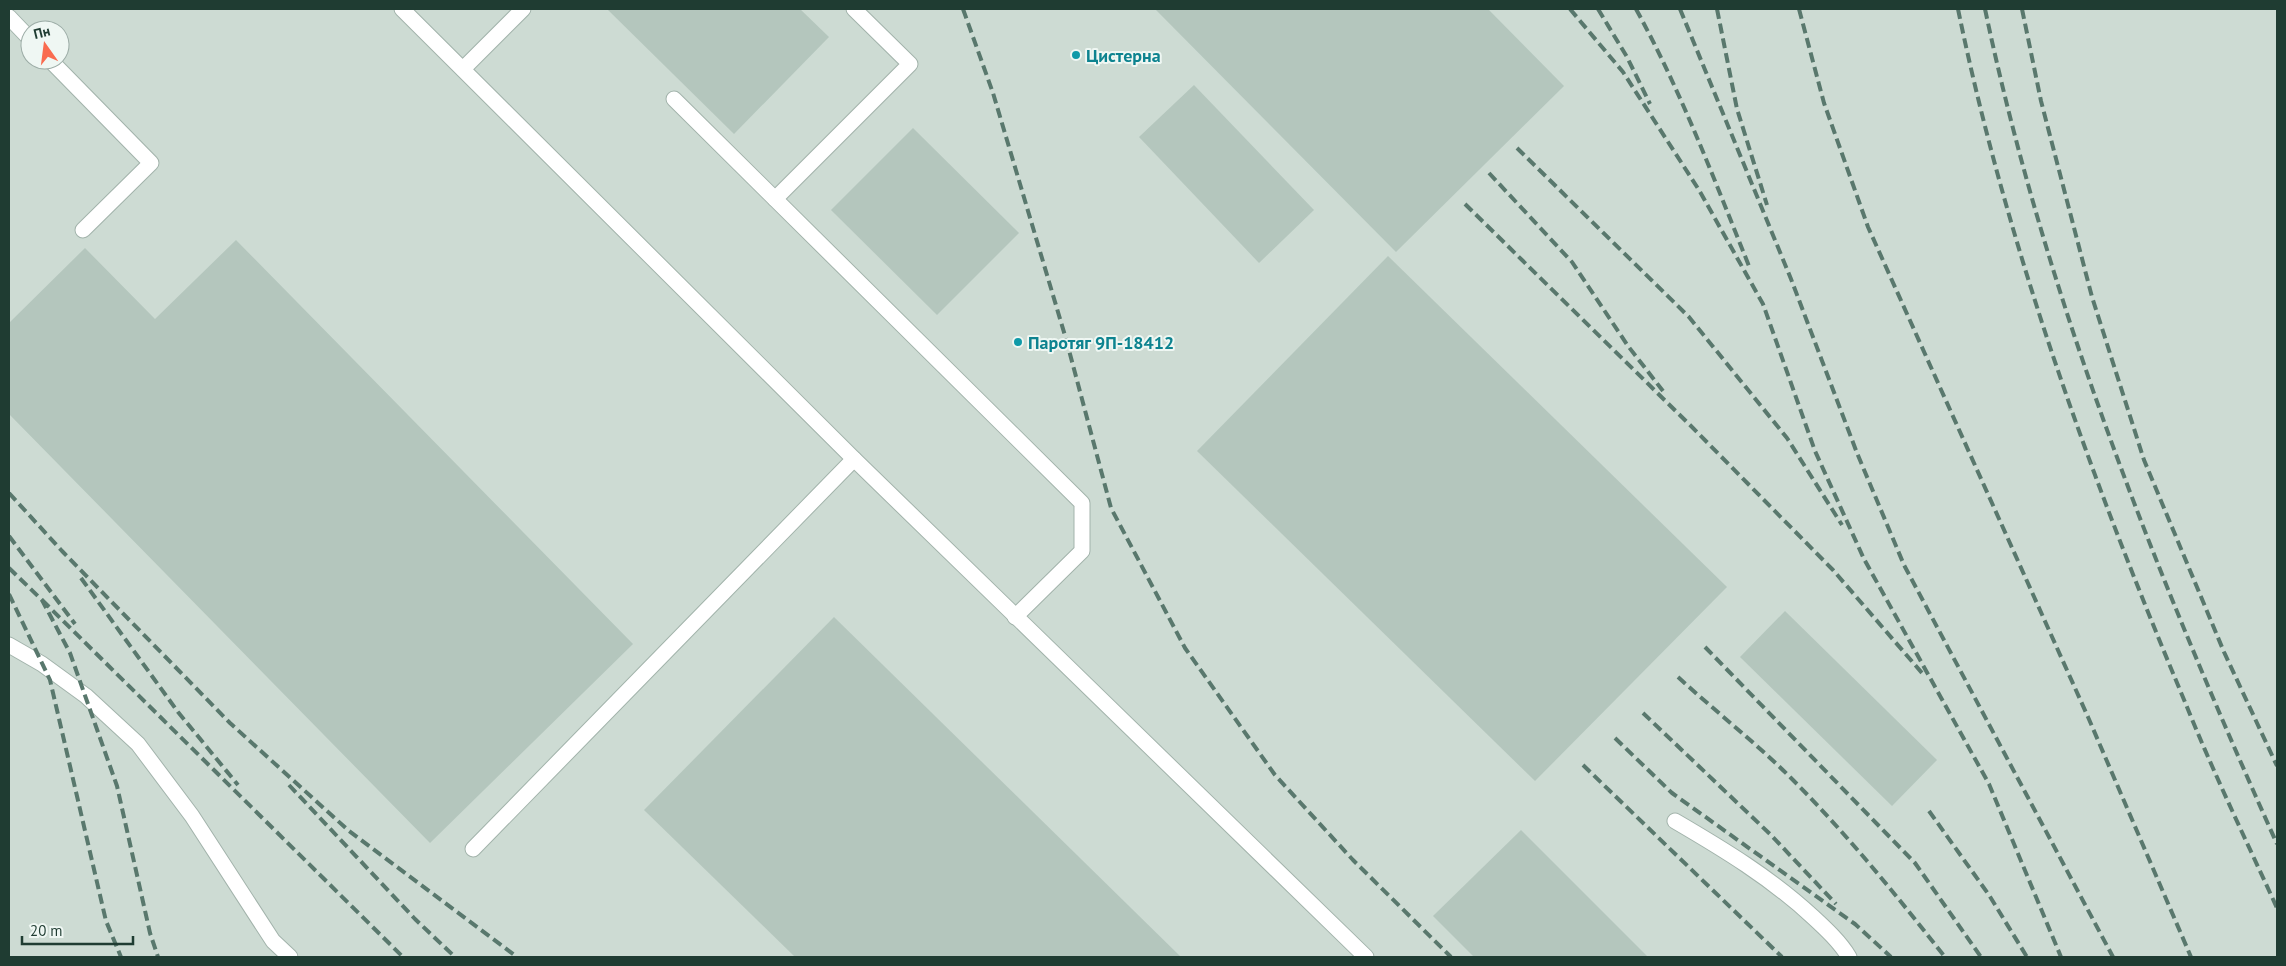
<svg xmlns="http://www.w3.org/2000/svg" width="2286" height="966" viewBox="0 0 2286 966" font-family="'PT Sans',sans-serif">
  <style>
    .built { fill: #cddbd3; fill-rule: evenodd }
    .building { fill: #b4c6bd }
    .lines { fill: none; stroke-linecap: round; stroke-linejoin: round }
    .service-casing { stroke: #a2b3ab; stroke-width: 17 }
    .service { stroke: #fff; stroke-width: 15 }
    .rail { stroke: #59786d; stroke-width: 4; stroke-dasharray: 10 5; stroke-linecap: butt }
    .culture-dot { fill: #0f9aa8; stroke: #eff7f3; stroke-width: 2 }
    .labels { text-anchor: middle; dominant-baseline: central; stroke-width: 4; stroke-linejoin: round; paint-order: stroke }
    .culture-label { font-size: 18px; font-weight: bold; fill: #0d838f; stroke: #eff7f3; text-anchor: start }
  </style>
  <rect width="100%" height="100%" fill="#dfebe4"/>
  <path class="built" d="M9,9H2277V957H9ZM30,30H60V60H30Z"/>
  <g class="building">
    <polygon points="607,9 800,9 829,37 734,134"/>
    <polygon points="1155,9 1488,9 1564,86 1396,252"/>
    <polygon points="1194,85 1314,210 1259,263 1139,137"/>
    <polygon points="913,128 1019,233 937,315 831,210"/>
    <polygon points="236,240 633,644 430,843 9,414 9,323 85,248 155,319"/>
    <polygon points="1388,256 1727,587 1535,781 1197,451"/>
    <polygon points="1785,611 1937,760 1892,806 1740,657"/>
    <polygon points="834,617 1181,957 795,957 644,810"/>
    <polygon points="1521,830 1648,957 1474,957 1433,916"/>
  </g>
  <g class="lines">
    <defs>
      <g id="service">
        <polyline points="402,9 854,459 1366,957"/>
        <polyline points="9,17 30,39"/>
        <polyline points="50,60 151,163 83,230"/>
        <polyline points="463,69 523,9"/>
        <polyline points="674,99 1082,503 1082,551 1015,617"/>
        <polyline points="775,199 910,64 854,9"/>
        <polyline points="9,645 42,664 86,696 138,744 192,816 273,941 290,957"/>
        <path d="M1675,821C1723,849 1771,878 1813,917C1826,929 1840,942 1849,957"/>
        <polyline points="473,849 854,459"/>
      </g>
    </defs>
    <use href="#service" class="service-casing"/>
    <use href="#service" class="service"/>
    <g class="rail">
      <polyline points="963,9 993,93 1066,339 1111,508 1185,648 1275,775 1353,860 1451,957"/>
      <polyline points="1570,9 1623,72 1699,190 1763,304 1815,451 1864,559 1989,784 2061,957"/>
      <polyline points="1598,9 1627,57 1650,104"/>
      <path d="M1636,9C1681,91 1714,179 1749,266"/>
      <polyline points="1680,9 1791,279 1857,453 1904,565 2113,957"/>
      <polyline points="1717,9 1737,109 1767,205"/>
      <polyline points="1799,9 1824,103 1868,227 2088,717 2191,957"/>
      <path d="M1958,9C2007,247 2091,478 2185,702C2213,772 2246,840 2277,908"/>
      <path d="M1985,9C2046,299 2156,574 2277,844"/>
      <polyline points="2022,9 2041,101 2092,297 2144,460 2224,652 2277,766"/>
      <polyline points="1517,148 1689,317 1787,438 1842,525"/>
      <polyline points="1489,173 1572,262 1628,346 1663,391"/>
      <polyline points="1465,204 1691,426 1833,570 1922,673"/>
      <polyline points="9,493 62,551 230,723 349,831 517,957"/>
      <polyline points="9,536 75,624"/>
      <polyline points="9,568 42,600 70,653 117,786 150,933 158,957"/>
      <polyline points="81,578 178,712 238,785"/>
      <polyline points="9,594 50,680 106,921 121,957"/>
      <polyline points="42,600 403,957"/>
      <polyline points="1705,647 1915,863 1981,957"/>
      <path d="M1678,677C1715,711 1756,743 1791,778C1847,834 1896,895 1945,957"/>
      <polyline points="1643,713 1771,835 1836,904"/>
      <polyline points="1615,738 1672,793 1855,924 1891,957"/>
      <polyline points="1583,765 1782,957"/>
      <polyline points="289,785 415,919 455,957"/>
      <polyline points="1929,811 1989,895 2027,957"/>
    </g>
  </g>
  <g class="culture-dot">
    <circle cx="1076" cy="55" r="5"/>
    <circle cx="1018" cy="342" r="5"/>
  </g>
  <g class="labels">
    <g class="culture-label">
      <text x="1086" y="55">Цистерна</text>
      <text x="1028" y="342">Паротяг 9П-18412</text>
    </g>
  </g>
  <rect width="2286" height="966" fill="none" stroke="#1f3c32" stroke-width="20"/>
  <g transform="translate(45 45) rotate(346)"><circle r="24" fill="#eff7f3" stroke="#9caca6"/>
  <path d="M0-4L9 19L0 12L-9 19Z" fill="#f96b4f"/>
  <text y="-8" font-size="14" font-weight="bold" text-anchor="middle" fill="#1f3c32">Пн</text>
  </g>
  <path d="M22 936v8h111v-8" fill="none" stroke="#1f3c32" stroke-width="2.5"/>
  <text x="30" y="936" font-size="15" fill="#1f3c32" stroke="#eff7f3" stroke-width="4" paint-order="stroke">20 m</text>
</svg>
